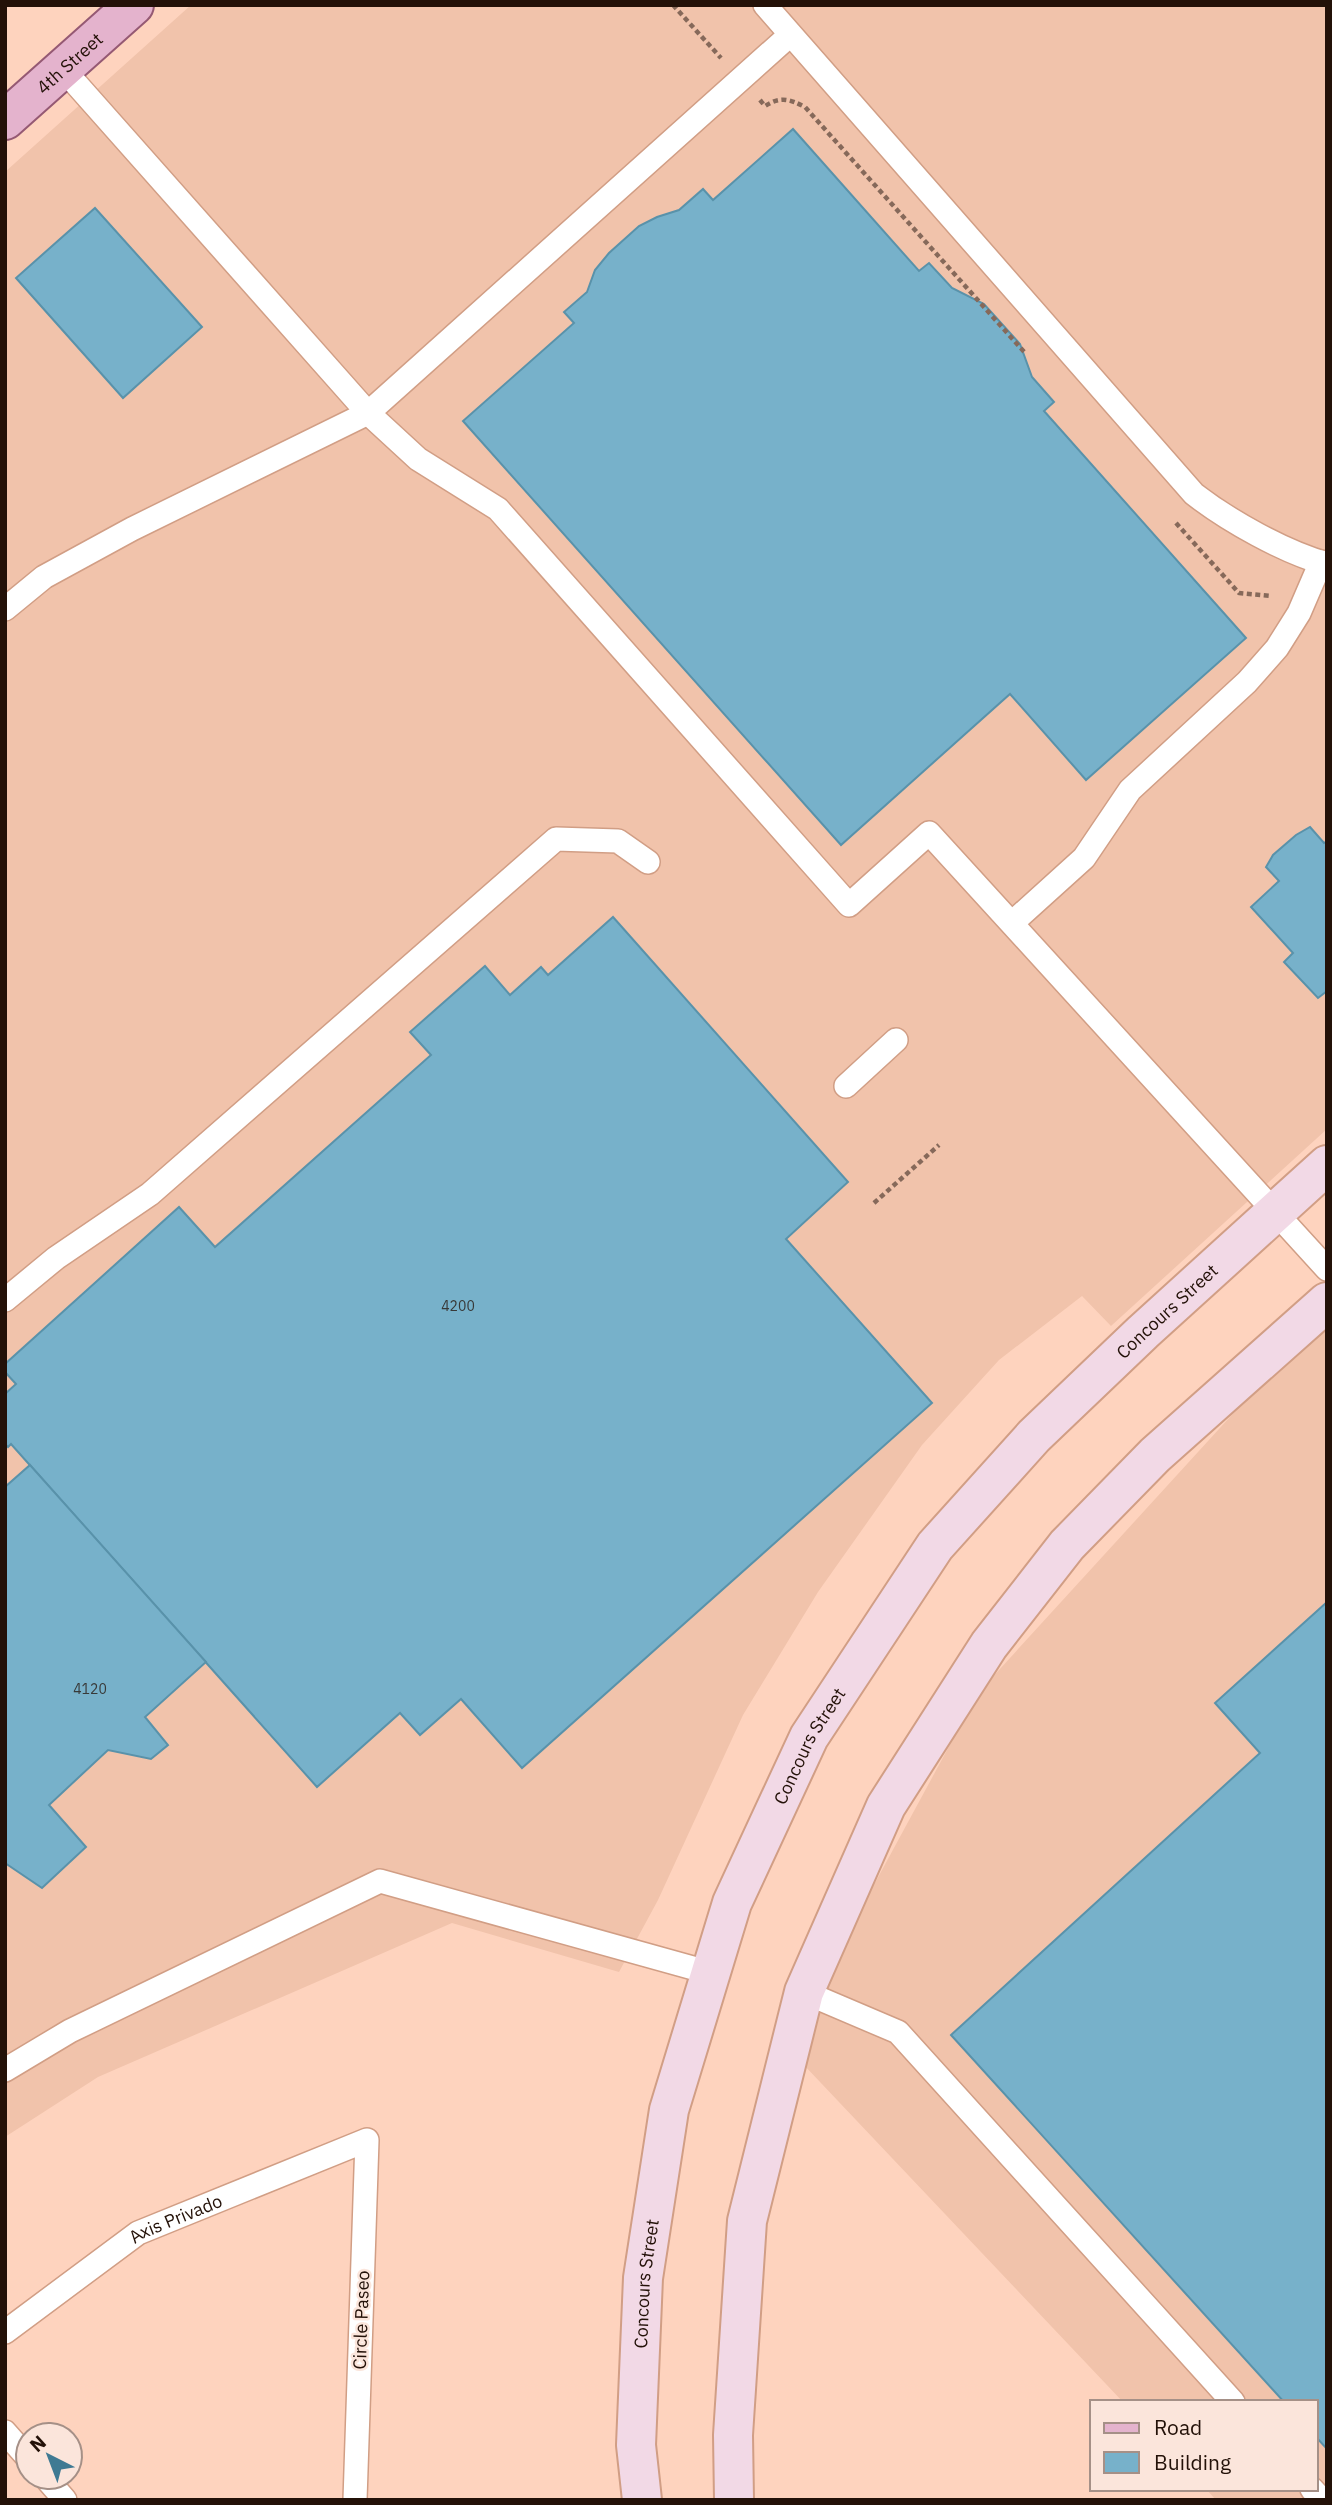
<svg xmlns="http://www.w3.org/2000/svg" width="1332" height="2505" viewBox="0 0 1332 2505" font-family="'IBM Plex Sans',sans-serif">
  <style>
    .built { fill: #f1c3ab }
    .building { fill: #77b1ca; stroke: #5992aa; stroke-width: 2 }
    .lines { fill: none; stroke-linecap: round; stroke-linejoin: round }
    .lane-casing { stroke: #d19e85; stroke-width: 26 }
    .secondary-casing { stroke: #d19e85; stroke-width: 42 }
    .primary-casing { stroke: #955973; stroke-width: 42 }
    .path { stroke: #86695a; stroke-width: 4.5; stroke-dasharray: 5 3.5; stroke-linecap: butt }
    .lane { stroke: #fff; stroke-width: 23 }
    .secondary { stroke: #f2d9e6; stroke-width: 38 }
    .primary { stroke: #e4b3cd; stroke-width: 38 }
    .labels { text-anchor: middle; dominant-baseline: central; stroke-width: 5; stroke-linejoin: round; paint-order: stroke }
    .number-label { font-size: 14px; fill: #383938 }
    .street-label { font-size: 18px; fill: #231108; stroke: #fbe5db }
  </style>
  <rect width="100%" height="100%" fill="#fed3be"/>
  <g class="built">
    <polygon points="191,5 1327,5 1327,1129 1111,1326 1082,1296 999,1360 922,1445 818,1592 743,1715 658,1900 619,1972 452,1923 98,2077 5,2137 5,172"/>
    <polygon points="1327,1326 1327,2500 1216,2500 1206,2489 1316,2489 1316,2402 1123,2402 803,2064 837,1953 978,1693 1240,1406"/>
  </g>
  <g class="building">
    <polygon points="793,129 919,271 929,263 952,288 984,304 1020,344 1032,377 1054,402 1044,411 1246,638 1086,780 1010,694 841,845 463,421 574,323 564,312 587,292 595,270 609,253 639,226 657,217 679,210 703,189 713,200"/>
    <polygon points="95,208 202,327 123,398 16,278"/>
    <polygon points="1310,827 1324,843 1327,841 1327,991 1318,998 1284,962 1293,953 1251,907 1279,881 1266,867 1273,855 1296,835"/>
    <polygon points="613,917 848,1182 786,1239 932,1403 522,1768 461,1699 420,1735 400,1713 317,1787 11,1444 8,1447 5,1444 5,1394 16,1384 5,1372 5,1364 179,1207 215,1247 431,1055 410,1032 485,966 510,995 541,967 548,975"/>
    <polygon points="30,1465 206,1662 145,1717 168,1745 151,1759 108,1750 49,1805 86,1847 42,1888 5,1863 5,1487"/>
    <polygon points="1327,1602 1327,2449 1316,2437 1316,2402 1284,2402 951,2035 1260,1753 1215,1703"/>
  </g>
  <g class="lines">
    <defs>
      <g id="lane">
        <path d="M765,5L1194,494C1229,521 1284,552 1327,564"/>
        <polyline points="63,69 368,413 418,459 498,509 849,905 929,833 1327,1269"/>
        <polyline points="5,609 44,577 132,529 368,413 790,35"/>
        <polyline points="1012,923 1084,858 1130,790 1247,682 1277,648 1299,613 1321,562"/>
        <polyline points="846,1086 896,1040"/>
        <polyline points="5,1300 56,1258 150,1194 556,839 618,841 648,862"/>
        <polyline points="804,1992 898,2032 1233,2402"/>
        <polyline points="5,2070 70,2031 380,1881 711,1973"/>
        <path id="s1" d="M5,2332L138,2233L367,2140L355,2500"/>
        <polyline points="5,2432 28,2458"/>
        <polyline points="45,2477 65,2500"/>
        <polyline points="1312,2489 1322,2500"/>
      </g>
      <g id="secondary">
        <path id="s2" d="M642,2500L636,2445L643,2278L669,2110L732,1903L809,1737L935,1546L1034,1436L1143,1332L1327,1165"/>
        <polyline points="734,2500 733,2435 747,2221 804,1992 886,1806 989,1645 1067,1545 1155,1455 1327,1302"/>
      </g>
      <g id="primary">
        <path id="s3" d="M5,120L134,5"/>
      </g>
    </defs>
    <use href="#lane" class="lane-casing"/>
    <use href="#secondary" class="secondary-casing"/>
    <use href="#primary" class="primary-casing"/>
    <g class="path">
      <polyline points="673,5 721,58"/>
      <path d="M760,100L765,106C781,96 789,99 805,107L1026,354"/>
      <polyline points="1176,523 1239,593 1272,596"/>
      <polyline points="874,1203 939,1145"/>
    </g>
    <use href="#lane" class="lane"/>
    <use href="#secondary" class="secondary"/>
    <use href="#primary" class="primary"/>
  </g>
  <g class="labels">
    <g class="number-label">
      <text x="458" y="1306">4200</text>
      <text x="90" y="1689">4120</text>
    </g>
    <g class="street-label">
      <text stroke="none"><textPath href="#s3" startOffset="86">4th Street</textPath></text>
      <text stroke="none"><textPath href="#s2" startOffset="1351">Concours Street</textPath></text>
      <text stroke="none"><textPath href="#s2" startOffset="784">Concours Street</textPath></text>
      <text stroke="none"><textPath href="#s1" startOffset="206">Axis Privado</textPath></text>
      <text stroke="none"><textPath href="#s2" startOffset="217">Concours Street</textPath></text>
      <text transform="translate(361 2320) rotate(-88)">Circle Paseo</text>
    </g>
  </g>
  <rect width="1332" height="2505" fill="none" stroke="#231108" stroke-width="14"/>
  <rect x="1090" y="2400" width="228" height="91" fill="#fbe5db" stroke="#a59087" stroke-width="2"/>
  <rect x="1104" y="2423" width="35" height="10" fill="#e4b3cd" stroke="#a59087" stroke-width="2"/>
  <text x="1154" y="2435" font-size="21" fill="#231108">Road</text>
  <rect x="1104" y="2452" width="35" height="21" fill="#77b1ca" stroke="#a59087" stroke-width="2"/>
  <text x="1154" y="2470" font-size="21" fill="#231108">Building</text>
  <g transform="translate(49 2456) rotate(318)"><circle r="33" fill="#fbe5db" stroke="#a59087" stroke-width="2"/>
  <path d="M0-5L12 26L0 18L-12 26Z" fill="#3f7a93"/>
  <text y="-10" font-size="19" font-weight="bold" text-anchor="middle" fill="#231108">N</text>
  </g>
</svg>
